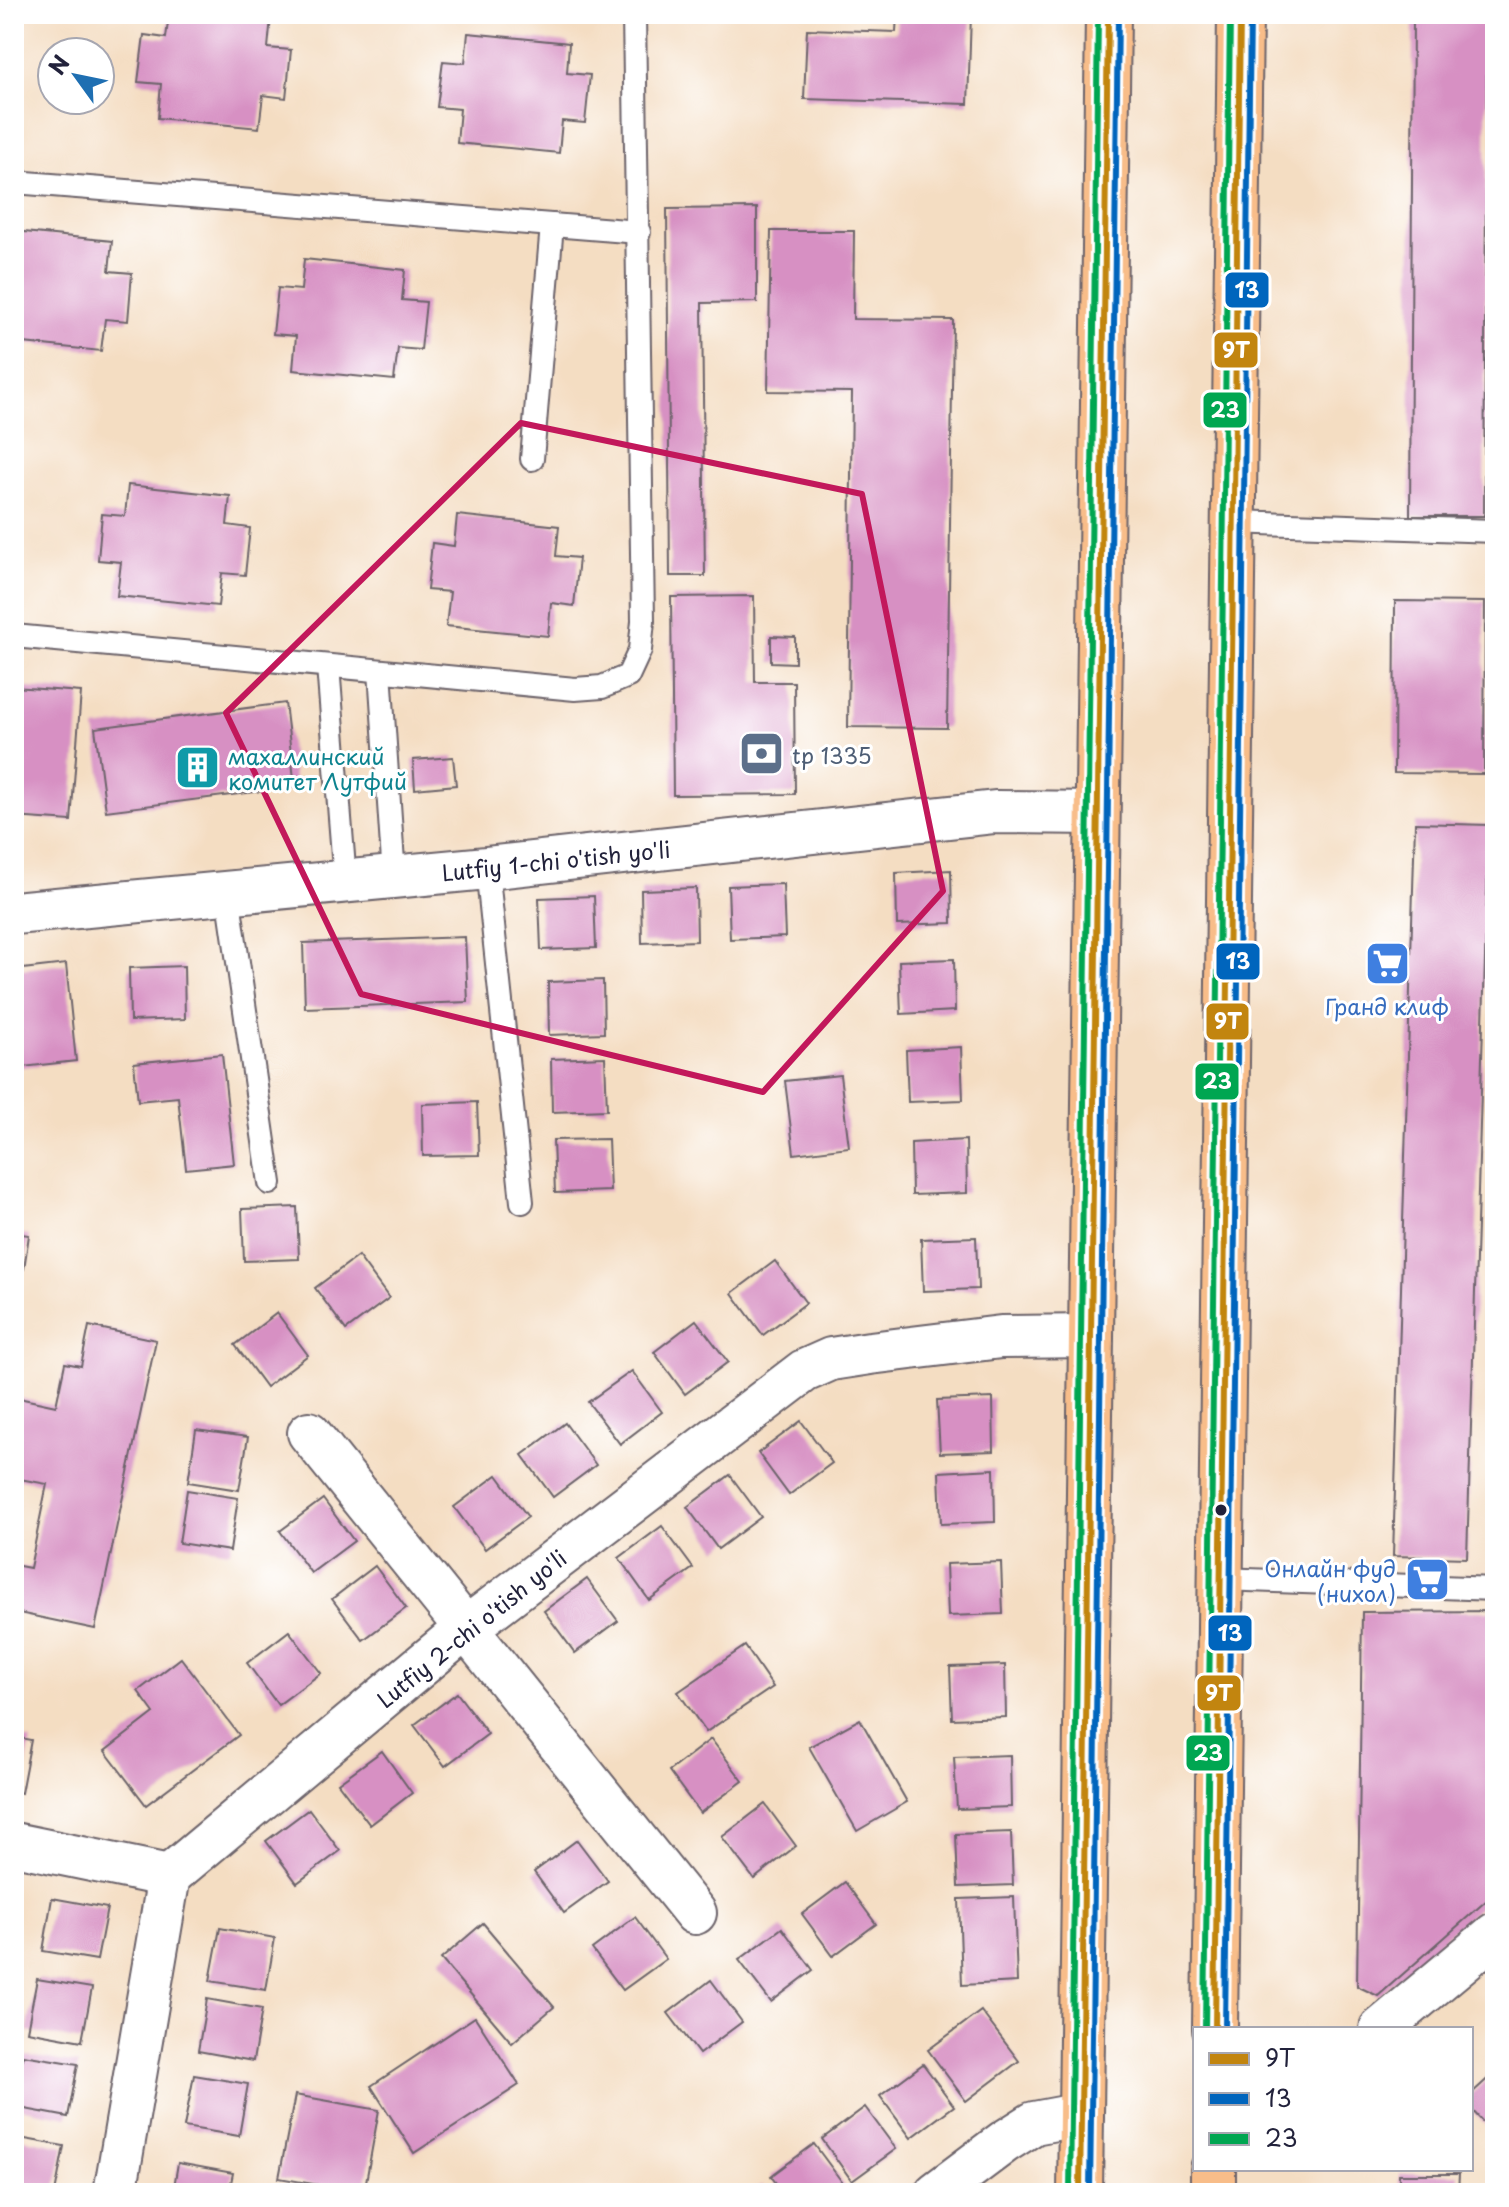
<svg xmlns="http://www.w3.org/2000/svg" width="1509" height="2207" viewBox="0 0 1509 2207" font-family="'Playpen Sans',sans-serif">
  <style>
    .building { fill: #d790c3 }
    .lines { fill: none; stroke-linecap: round; stroke-linejoin: round }
    .service-casing { stroke: #6c636a; stroke-width: 26 }
    .minor-casing { stroke: #6c636a; stroke-width: 46 }
    .primary-casing { stroke: #6c636a; stroke-width: 48 }
    .service { stroke: #fff; stroke-width: 22 }
    .minor { stroke: #fff; stroke-width: 42 }
    .primary { stroke: #f8bd89; stroke-width: 44 }
    .bus-1-casing { stroke: #fff; stroke-width: 12 }
    .bus-2-casing { stroke: #fff; stroke-width: 12 }
    .bus-3-casing { stroke: #fff; stroke-width: 12 }
    .bus-1 { stroke: #c2850f; stroke-width: 6 }
    .bus-2 { stroke: #0065bd; stroke-width: 6 }
    .bus-3 { stroke: #00a651; stroke-width: 6 }
    .marked { fill: none; stroke: #c2185b; stroke-width: 6; stroke-linejoin: round }
    .bus-dot { fill: #22223b; stroke: #fff; stroke-width: 3 }
    .labels { text-anchor: middle; dominant-baseline: central; stroke-width: 6; stroke-linejoin: round; paint-order: stroke }
    .service-label { font-size: 22px; fill: #4e5e75; stroke: #fff; text-anchor: start }
    .culture-label { font-size: 22px; fill: #0d838f; stroke: #fff; text-anchor: start }
    .street-label { font-size: 22px; fill: #22223b; stroke: #fff }
    .shop-label { font-size: 22px; fill: #366cbe; stroke: #fff }
    .line-badge { stroke: #fff; stroke-width: 3 }
    .badge-label { font-size: 22px; text-anchor: middle; font-weight: bold; fill: #fff }
  </style>
  <rect width="100%" height="100%" fill="#fff"/>
  <filter id="ink" filterUnits="userSpaceOnUse"><feTurbulence type="fractalNoise" baseFrequency=".0125" numOctaves="2"/><feDisplacementMap in="SourceGraphic" scale="16" xChannelSelector="R" yChannelSelector="G"/><feConvolveMatrix kernelMatrix="1 2 1 2 8 2 1 2 1" color-interpolation-filters="sRGB"/></filter>
  <filter id="wash" filterUnits="userSpaceOnUse"><feTurbulence type="fractalNoise" baseFrequency=".006" numOctaves="4" result="noise"/><feDisplacementMap in="SourceGraphic" scale="32" xChannelSelector="R" yChannelSelector="G"/><feGaussianBlur stdDeviation="1.8" result="paint"/><feColorMatrix in="noise" values="0 0 0 0 0 0 0 0 0 0 0 0 0 0 0 0 0 1.4 0 .05"/><feComposite in="paint" operator="in"/></filter>
  <g filter="url(#wash)">
    <rect width="100%" height="100%" fill="#f4ddc2"/>
    <g id="blocks">
      <g class="building">
        <polygon points="169,14 236,14 271,17 268,48 291,50 286,98 263,95 259,128 158,118 161,84 138,82 144,35 166,38"/>
        <polygon points="897,14 971,14 968,104 804,99 807,29 896,32"/>
        <polygon points="1413,14 1487,14 1484,516 1410,516"/>
        <polygon points="468,33 569,43 567,73 590,75 585,123 562,121 559,153 457,143 460,109 437,107 443,61 465,63"/>
        <polygon points="757,208 757,302 702,303 705,576 670,576 667,209"/>
        <polygon points="14,231 112,241 109,271 132,273 128,321 105,319 101,351 14,342"/>
        <polygon points="771,231 854,231 853,319 953,320 947,728 848,727 852,392 768,391"/>
        <polygon points="304,259 405,270 402,300 426,302 421,350 398,348 394,380 293,370 296,336 273,334 278,288 301,290"/>
        <polygon points="128,485 230,496 227,525 250,528 245,575 222,573 218,606 117,596 121,562 98,560 102,514 125,516"/>
        <polygon points="457,515 559,526 556,556 579,558 574,606 551,603 548,636 446,626 450,592 427,590 432,543 454,546"/>
        <polygon points="754,596 755,682 794,682 795,794 673,795 671,597"/>
        <polygon points="1395,601 1485,602 1484,774 1394,773"/>
        <polygon points="771,636 795,637 795,663 771,662"/>
        <polygon points="14,687 81,692 71,821 14,817"/>
        <polygon points="285,703 295,787 106,811 95,728"/>
        <polygon points="453,757 456,785 415,789 413,760"/>
        <polygon points="1415,823 1489,825 1467,1558 1393,1556"/>
        <polygon points="951,870 952,923 897,925 896,873"/>
        <polygon points="783,884 785,937 730,939 728,886"/>
        <polygon points="696,888 697,941 642,943 641,890"/>
        <polygon points="594,896 596,948 541,950 539,898"/>
        <polygon points="465,937 468,1002 305,1008 303,943"/>
        <polygon points="954,959 955,1011 901,1014 899,961"/>
        <polygon points="66,964 76,1061 14,1068 14,970"/>
        <polygon points="184,966 185,1019 130,1021 129,968"/>
        <polygon points="603,980 604,1033 549,1035 548,982"/>
        <polygon points="961,1047 963,1100 908,1102 906,1050"/>
        <polygon points="222,1054 234,1164 186,1169 178,1097 138,1101 134,1063"/>
        <polygon points="605,1057 607,1110 552,1112 551,1059"/>
        <polygon points="840,1075 849,1147 794,1154 785,1081"/>
        <polygon points="477,1102 479,1155 423,1156 422,1104"/>
        <polygon points="608,1139 610,1191 555,1193 553,1140"/>
        <polygon points="966,1140 967,1193 912,1195 911,1143"/>
        <polygon points="297,1207 299,1259 244,1261 242,1209"/>
        <polygon points="14,1233 29,1235 24,1269 14,1267"/>
        <polygon points="976,1237 978,1289 923,1291 921,1239"/>
        <polygon points="358,1256 389,1298 346,1330 315,1288"/>
        <polygon points="775,1261 806,1303 763,1335 732,1293"/>
        <polygon points="277,1313 308,1355 266,1387 235,1345"/>
        <polygon points="696,1320 728,1362 685,1394 654,1352"/>
        <polygon points="89,1326 156,1340 95,1629 14,1612 14,1565 30,1568 47,1484 14,1478 14,1397 56,1406 65,1363 81,1366"/>
        <polygon points="632,1371 662,1412 620,1444 588,1402"/>
        <polygon points="993,1398 994,1451 940,1453 937,1400"/>
        <polygon points="801,1421 832,1463 789,1495 758,1453"/>
        <polygon points="565,1423 596,1465 553,1497 522,1455"/>
        <polygon points="196,1430 248,1437 239,1490 188,1482"/>
        <polygon points="994,1469 995,1522 941,1524 939,1472"/>
        <polygon points="497,1475 528,1517 485,1549 454,1507"/>
        <polygon points="730,1475 761,1517 718,1549 687,1507"/>
        <polygon points="187,1490 238,1498 230,1551 179,1543"/>
        <polygon points="323,1499 354,1541 311,1573 280,1531"/>
        <polygon points="662,1526 693,1568 649,1600 619,1558"/>
        <polygon points="1001,1562 1003,1614 948,1616 946,1564"/>
        <polygon points="375,1566 406,1608 363,1640 332,1599"/>
        <polygon points="587,1579 618,1621 575,1653 544,1611"/>
        <polygon points="1495,1611 1495,1893 1378,1996 1357,1986 1362,1612"/>
        <polygon points="289,1631 321,1673 278,1705 247,1663"/>
        <polygon points="745,1646 773,1687 706,1732 678,1692"/>
        <polygon points="181,1658 239,1735 146,1805 105,1751 154,1713 138,1691"/>
        <polygon points="1005,1665 1006,1717 952,1719 950,1667"/>
        <polygon points="457,1693 488,1734 445,1766 414,1725"/>
        <polygon points="860,1719 907,1802 857,1831 809,1747"/>
        <polygon points="14,1737 31,1740 21,1793 14,1791"/>
        <polygon points="711,1739 743,1781 700,1813 669,1771"/>
        <polygon points="382,1751 412,1793 370,1825 338,1783"/>
        <polygon points="1010,1755 1011,1807 957,1809 954,1757"/>
        <polygon points="765,1804 796,1846 754,1879 722,1837"/>
        <polygon points="309,1809 340,1851 297,1883 266,1841"/>
        <polygon points="1011,1832 1013,1885 958,1887 956,1834"/>
        <polygon points="577,1840 608,1881 564,1913 534,1872"/>
        <polygon points="845,1882 876,1924 833,1956 802,1914"/>
        <polygon points="1014,1897 1017,1982 962,1985 959,1899"/>
        <polygon points="52,1898 107,1908 97,1960 43,1951"/>
        <polygon points="635,1917 666,1959 623,1990 592,1949"/>
        <polygon points="483,1923 554,2007 512,2043 441,1959"/>
        <polygon points="220,1928 275,1938 266,1990 210,1981"/>
        <polygon points="782,1928 813,1970 771,2002 739,1960"/>
        <polygon points="37,1979 92,1988 82,2041 27,2031"/>
        <polygon points="711,1980 742,2022 699,2054 668,2013"/>
        <polygon points="207,1999 262,2009 253,2061 198,2051"/>
        <polygon points="981,2011 1019,2061 966,2101 928,2050"/>
        <polygon points="475,2017 519,2085 414,2153 371,2086"/>
        <polygon points="23,2055 78,2064 68,2117 14,2107"/>
        <polygon points="923,2064 954,2106 911,2138 880,2096"/>
        <polygon points="1495,2072 1495,2135 1471,2109 1471,2094"/>
        <polygon points="194,2075 248,2084 239,2136 184,2127"/>
        <polygon points="295,2095 379,2110 364,2193 279,2178"/>
        <polygon points="865,2107 896,2149 852,2181 822,2139"/>
        <polygon points="14,2137 64,2146 55,2193 26,2193 14,2191"/>
        <polygon points="814,2144 845,2186 836,2193 783,2193 771,2176"/>
        <polygon points="178,2163 233,2173 229,2193 173,2193"/>
        <polygon points="1399,2174 1459,2174 1458,2193 1399,2193"/>
        <polygon points="762,2185 768,2193 751,2193"/>
      </g>
    </g>
  </g>
  <g filter="url(#ink)">
    <use href="#blocks" fill-opacity="0" stroke="#6c636a" stroke-width="2"/>
    <g class="lines">
      <defs>
        <g id="service">
          <polyline points="14,182 639,232"/>
          <polyline points="532,459 552,225"/>
          <polyline points="1234,522 1495,531"/>
          <polyline points="14,636 575,689 602,687 628,676 640,650 643,621 634,14"/>
          <polyline points="328,666 345,881"/>
          <polyline points="380,671 394,877"/>
          <polyline points="487,868 522,1202"/>
          <polyline points="228,893 270,1183"/>
          <polyline points="1221,1579 1495,1589"/>
        </g>
        <g id="minor">
          <polyline points="14,913 487,868 995,812 1098,813"/>
          <polyline points="309,1433 695,1913"/>
          <polyline points="14,1844 169,1876"/>
          <polyline points="1381,2029 1495,1934"/>
          <polyline points="115,2193 169,1876 465,1629 804,1371 831,1359 870,1353 1001,1337 1092,1336"/>
          <polyline points="936,2193 1004,2142 1034,2123 1082,2114"/>
        </g>
        <g id="primary">
          <polyline points="1215,2029 1240,14"/>
          <polyline points="1080,2193 1108,14"/>
          <polyline points="1213,2193 1213,2169"/>
        </g>
      </defs>
      <use href="#service" class="service-casing"/>
      <use href="#minor" class="minor-casing"/>
      <use href="#primary" class="primary-casing"/>
      <use href="#service" class="service"/>
      <use href="#minor" class="minor"/>
      <use href="#primary" class="primary"/>
      <defs>
        <g id="bus-1">
          <polyline points="1215,2029 1240,14"/>
          <polyline points="1080,2193 1108,14"/>
        </g>
        <g id="bus-2">
          <polyline points="1225,2029 1250,14"/>
          <polyline points="1090,2193 1118,14"/>
        </g>
        <g id="bus-3">
          <polyline points="1205,2029 1230,14"/>
          <polyline points="1070,2193 1098,14"/>
        </g>
      </defs>
      <use href="#bus-1" class="bus-1-casing"/>
      <use href="#bus-2" class="bus-2-casing"/>
      <use href="#bus-3" class="bus-3-casing"/>
      <use href="#bus-1" class="bus-1"/>
      <use href="#bus-2" class="bus-2"/>
      <use href="#bus-3" class="bus-3"/>
    </g>
  </g>
  <path class="marked" d="M521,423L862,494L943,891L763,1092L361,994L226,713Z"/>
  <defs>
    <symbol id="bank-square" viewBox="-11 -11 22 22"><rect x="-9" y="-9" width="18" height="18" rx="4" fill="#5c6f8a" stroke="#fff"/><path d="M-6-4H6V4H-6ZM0-2.3a2.3 2.3 0 1 0 0 4.6a2.3 2.3 0 1 0 0-4.6Z" fill="#fff"/></symbol>
    <symbol id="building-square" viewBox="-11 -11 22 22"><rect x="-9" y="-9" width="18" height="18" rx="4" fill="#0f9aa8" stroke="#fff"/><path d="M-4-6H4V6H1V3H-1V6H-4ZM-2.5-4.3h1.7v1.8h-1.7ZM.8-4.3h1.7v1.8H.8ZM-2.5-1h1.7V.8h-1.7ZM.8-1h1.7V.8H.8Z" fill="#fff"/></symbol>
    <symbol id="supermarket-square" viewBox="-11 -11 22 22"><rect x="-9" y="-9" width="18" height="18" rx="4" fill="#3f7fe0" stroke="#fff"/><path d="M-6-5.5h2.5l.6 2H6L4.5 2H-2.5L-4.4-4H-6ZM-1.5 3.2a1.3 1.3 0 1 0 .1 0ZM3 3.2a1.3 1.3 0 1 0 .1 0Z" fill="#fff"/></symbol>
  </defs>
  <g fill-rule="evenodd">
    <use href="#bank-square" x="736" y="728" width="51" height="51"/>
    <use href="#building-square" x="172" y="742" width="51" height="51"/>
    <use href="#supermarket-square" x="1362" y="938" width="51" height="51"/>
    <use href="#supermarket-square" x="1402" y="1554" width="51" height="51"/>
  </g>
  <circle class="bus-dot" cx="1221" cy="1510" r="7"/>
  <g class="labels">
    <g class="service-label">
      <text x="792" y="754">tp 1335</text>
    </g>
    <g class="culture-label">
      <text x="228" y="755">махаллинский<tspan x="228" dy="25">комитет Лутфий</tspan></text>
    </g>
    <g class="street-label">
      <text transform="translate(556 860) rotate(-6)">Lutfiy 1-chi o'tish yo'li</text>
      <text transform="translate(471 1628) rotate(-39)">Lutfiy 2-chi o'tish yo'li</text>
    </g>
    <g class="shop-label">
      <text x="1387" y="1005">Гранд клиф</text>
      <text x="1396" y="1567" text-anchor="end">Онлайн фуд<tspan x="1396" dy="25">(нихол)</tspan></text>
    </g>
  </g>
  <g class="line-badge">
    <rect x="1224" y="271" width="46" height="38" rx="8" fill="#0065bd"/>
    <rect x="1213" y="331" width="46" height="38" rx="8" fill="#c2850f"/>
    <rect x="1202" y="391" width="46" height="38" rx="8" fill="#00a651"/>
    <rect x="1215" y="942" width="46" height="39" rx="8" fill="#0065bd"/>
    <rect x="1205" y="1002" width="45" height="39" rx="8" fill="#c2850f"/>
    <rect x="1194" y="1062" width="46" height="39" rx="8" fill="#00a651"/>
    <rect x="1207" y="1614" width="46" height="38" rx="8" fill="#0065bd"/>
    <rect x="1196" y="1674" width="46" height="38" rx="8" fill="#c2850f"/>
    <rect x="1185" y="1734" width="46" height="38" rx="8" fill="#00a651"/>
  </g>
  <g class="badge-label">
    <text x="1247" y="298">13</text>
    <text x="1236" y="358">9Т</text>
    <text x="1225" y="418">23</text>
    <text x="1238" y="969">13</text>
    <text x="1228" y="1029">9Т</text>
    <text x="1217" y="1089">23</text>
    <text x="1230" y="1641">13</text>
    <text x="1219" y="1701">9Т</text>
    <text x="1208" y="1761">23</text>
  </g>
  <rect width="1509" height="2207" fill="none" stroke="#fff" stroke-width="48"/>
  <rect x="1193" y="2027" width="280" height="144" fill="#ffffff" stroke="#a7a7b1" stroke-width="2"/>
  <rect x="1209" y="2053" width="40" height="12" fill="#c2850f" stroke="#a7a7b1" stroke-width="2"/>
  <text x="1265" y="2067" font-size="24" fill="#22223b">9Т</text>
  <rect x="1209" y="2093" width="40" height="12" fill="#0065bd" stroke="#a7a7b1" stroke-width="2"/>
  <text x="1265" y="2107" font-size="24" fill="#22223b">13</text>
  <rect x="1209" y="2133" width="40" height="12" fill="#00a651" stroke="#a7a7b1" stroke-width="2"/>
  <text x="1265" y="2147" font-size="24" fill="#22223b">23</text>
  <g transform="translate(76 76) rotate(303)"><circle r="38" fill="#ffffff" stroke="#a7a7b1" stroke-width="2"/>
  <path d="M0-6L14 30L0 20L-14 30Z" fill="#1f6fb2"/>
  <text y="-12" font-size="22" font-weight="bold" text-anchor="middle" fill="#22223b">N</text>
  </g>
</svg>
